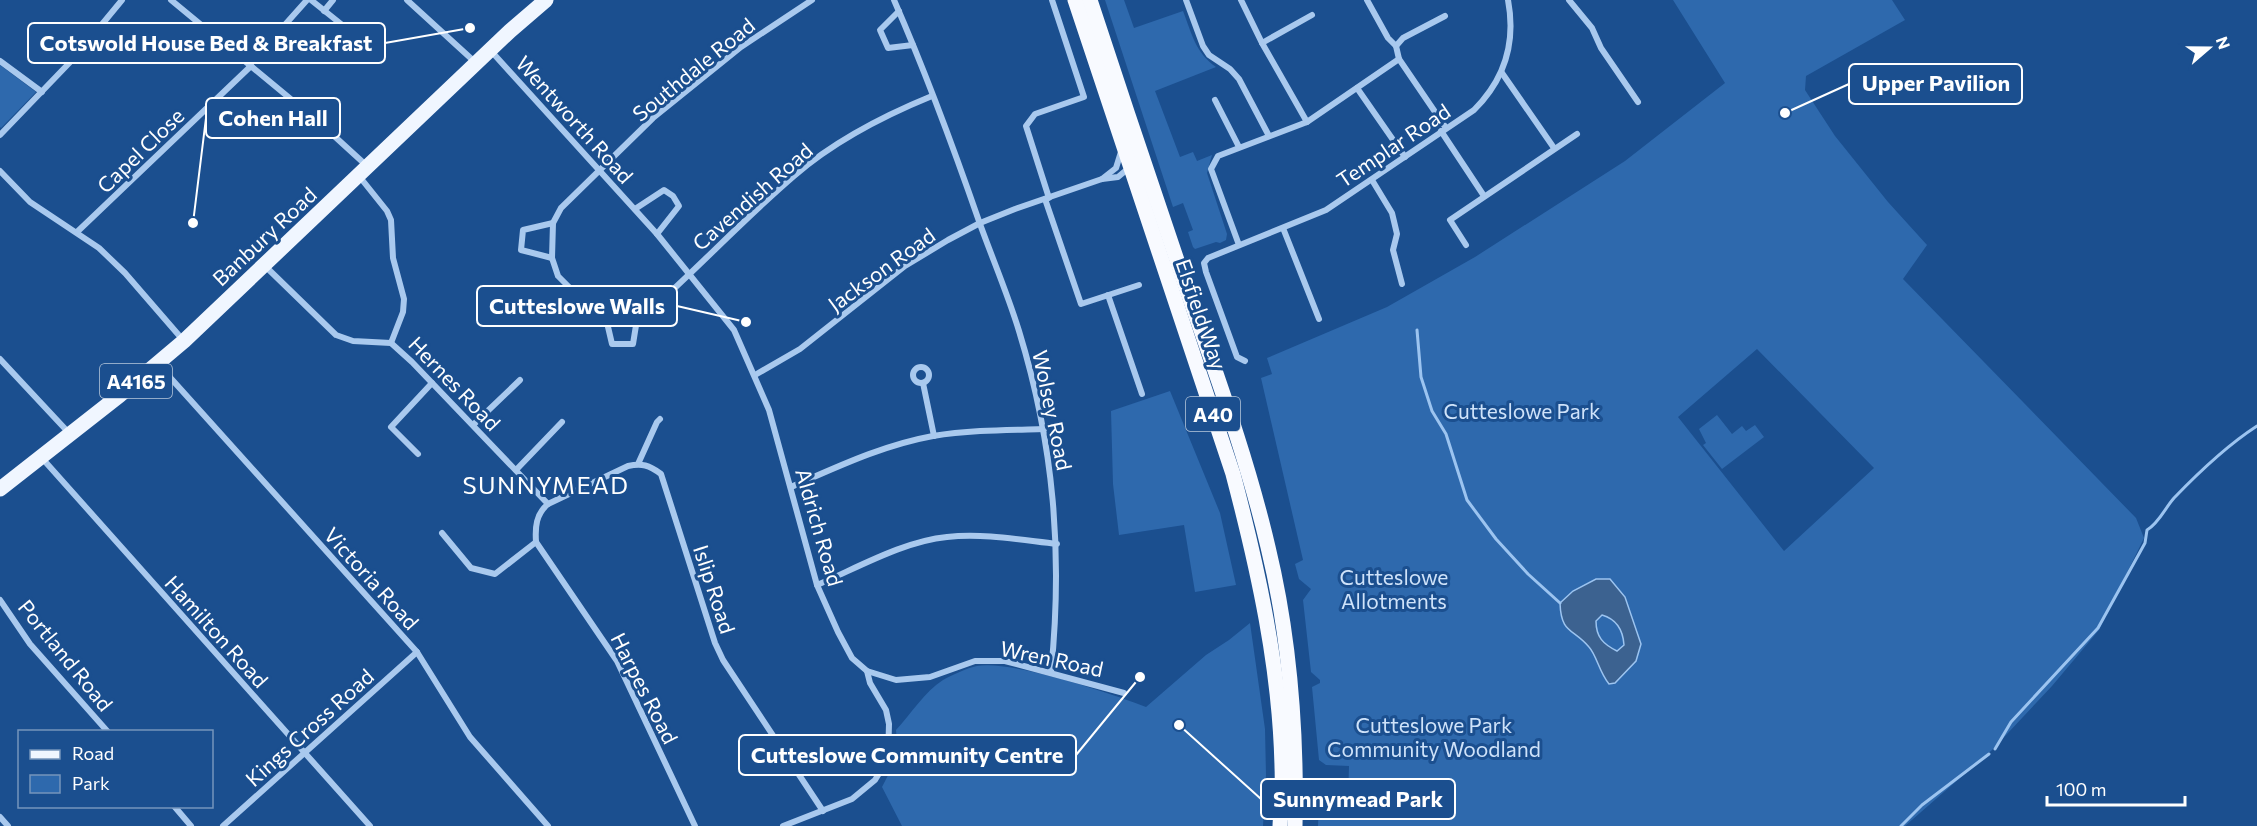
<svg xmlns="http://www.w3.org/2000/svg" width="2257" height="826" viewBox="0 0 2257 826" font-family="Commissioner,sans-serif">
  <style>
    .green { fill: #2e69ad; fill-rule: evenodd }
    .water { fill: #3c6290; stroke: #9cc4f0; stroke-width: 1.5; fill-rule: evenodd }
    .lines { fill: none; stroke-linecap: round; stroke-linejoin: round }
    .stream { stroke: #9cc4f0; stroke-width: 3 }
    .minor { stroke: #a9c9ee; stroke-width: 6 }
    .primary { stroke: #f0f6ff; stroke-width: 15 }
    .trunk { stroke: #f8faff; stroke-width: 15 }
    .labels { text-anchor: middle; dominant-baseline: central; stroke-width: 6; stroke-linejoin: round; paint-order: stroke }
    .shield { fill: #1b4f8f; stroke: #bbcadd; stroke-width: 1.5 }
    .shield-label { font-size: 20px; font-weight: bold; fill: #fff }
    .street-label { font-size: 21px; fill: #fff; stroke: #1b4f8f }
    .park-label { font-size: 21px; fill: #cfe3fa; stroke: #1b4f8f }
    .quarter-label { font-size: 24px; letter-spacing: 1.5px; fill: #fff; stroke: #1b4f8f }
    .leader { fill: none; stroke: #fff; stroke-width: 2 }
    .callout-dot { fill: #fff; stroke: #1b4f8f; stroke-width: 2 }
    .callout { fill: #1b4f8f; stroke: #fff; stroke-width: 2 }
    .callout-label { font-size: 22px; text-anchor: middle; font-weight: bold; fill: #fff }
  </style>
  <rect width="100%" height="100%" fill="#1b4f8f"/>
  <g class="green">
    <path d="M1105,0H1124L1134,28L1183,11C1192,34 1195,52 1216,67L1155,91L1180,157L1193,152L1197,161L1212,155L1207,173L1227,234L1226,240L1220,243L1216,242L1195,249L1193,247L1188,232L1193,230L1183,203L1173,207Z"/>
    <path d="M1673,0H1892L1905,20L1806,76L1805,90L1835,136L1888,202L1927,245L1903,279L2136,518L2144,538L2099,630L2052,686L1992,750L1905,826H1318L1319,800H1348L1349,766L1326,765L1319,760L1312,687L1320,683V680L1311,672L1303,600L1311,589L1299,579L1295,564L1303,560L1261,378L1272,374L1267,358L1387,307L1475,257L1625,161L1725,83ZM1757,349L1874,468L1784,551L1678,417Z"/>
    <polygon points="0,65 36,92 1,128 0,127"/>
    <polygon points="1170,391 1220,513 1236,585 1195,592 1184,525 1119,535 1113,484 1111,411"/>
    <polygon points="1717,415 1732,434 1742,426 1746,431 1755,425 1764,437 1722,469 1703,445 1706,443 1699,429"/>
    <path d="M1250,623L1265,729L1266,775L1263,826H902L882,787L898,756L896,730C911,714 925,691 943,680C952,675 967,668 977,666C1012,660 1111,693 1146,707L1206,655L1229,640Z"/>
  </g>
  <path class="water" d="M1596,579H1610L1625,597L1641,644L1636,661L1615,683L1609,684C1599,672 1597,656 1589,647C1573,628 1561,634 1560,603L1573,591ZM1602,615C1616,619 1623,630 1624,645L1617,651C1603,644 1596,637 1596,621Z"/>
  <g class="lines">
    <g class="stream">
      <polyline points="1417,330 1421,377 1432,411 1446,434 1467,500 1496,539 1528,574 1560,603"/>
      <path d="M1995,749L2011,722L2098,628L2145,543L2147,530C2159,523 2165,508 2174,498C2200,471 2226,446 2257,426"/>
      <polyline points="1901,826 1922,805 1989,754"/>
    </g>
    <g class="minor">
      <polyline points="171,0 321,124 367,166"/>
      <polyline points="311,0 351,32"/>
      <polyline points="407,0 476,63"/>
      <path d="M812,0L741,47L653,118L561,208L553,223L552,258L558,276L588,306L605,314L638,313L653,308C701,265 745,218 794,176C834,141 883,116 932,96"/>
      <path d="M894,0C926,73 954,149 980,224C993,260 1008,295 1019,331C1054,445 1063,554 1051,672"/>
      <polyline points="1186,0 1203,46 1209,55 1230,69 1239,79 1269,136"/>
      <polyline points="1241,0 1262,43 1307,122"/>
      <polyline points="1367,0 1388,38 1396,46 1399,59"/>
      <polyline points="1569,0 1592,28 1601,48 1638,102"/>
      <polyline points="324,11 333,0"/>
      <polyline points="899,11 880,30 888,48 913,45"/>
      <polyline points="1262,43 1312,15"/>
      <polyline points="1396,46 1403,38 1445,16"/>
      <polyline points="491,51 657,234 734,330 769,410 817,585 838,632 852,658 867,671 870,683 886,710 889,724 888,759 875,780 852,799 783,826"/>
      <polyline points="0,61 42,92"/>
      <polyline points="249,65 307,0"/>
      <polyline points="1502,73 1554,148"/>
      <polyline points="1357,88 1405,157"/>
      <polyline points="1215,100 1239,147"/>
      <polyline points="1441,131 1484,196"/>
      <polyline points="0,135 75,57 122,0"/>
      <polyline points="0,171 30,202 99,248 125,273 183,340"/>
      <polyline points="359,176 387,211 391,220 393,258 404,299 403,312 391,343"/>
      <polyline points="1102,179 1116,168 1121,152"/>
      <polyline points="1372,180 1392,213 1397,234 1393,250 1402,284"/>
      <polyline points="1049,198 1026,126 1035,114 1084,97 1052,0"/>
      <polyline points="1045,199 1081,304 1139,285"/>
      <polyline points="635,209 664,190 673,196 679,206 657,234"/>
      <polyline points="1283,228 1319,319"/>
      <polyline points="77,232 251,66"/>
      <polyline points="1239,245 1211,169 1218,156 1307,122 1399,59 1446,128"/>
      <polyline points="1466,245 1450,220 1577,134"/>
      <polyline points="552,258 521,250 523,230 553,223"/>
      <path d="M265,266L336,335L353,341L391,343L412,362L548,504C536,514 535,527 536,542"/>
      <polyline points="1108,295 1142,394"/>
      <polyline points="605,314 612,344 633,344 638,313"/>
      <polyline points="0,359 69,433"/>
      <path d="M1245,361L1237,357L1206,272L1204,263L1208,258L1326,210L1474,110C1505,79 1516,42 1508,0"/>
      <polyline points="158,364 417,652 470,737 548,826"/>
      <circle cx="921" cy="375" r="8"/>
      <polyline points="755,375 800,349 905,266 948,240 980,223 1015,209 1102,179 1118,177 1130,167"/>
      <polyline points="923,383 934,436"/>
      <polyline points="473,425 520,380"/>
      <polyline points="418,454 391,427 432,383"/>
      <polyline points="41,457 370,826"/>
      <polyline points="638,464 657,422 660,419"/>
      <polyline points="516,470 562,422"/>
      <path d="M791,487C837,467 883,445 933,436C969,430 1007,430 1044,429"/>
      <path d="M548,504L628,466C642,463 649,465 661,474L715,643L723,660L823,811"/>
      <polyline points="442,533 471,568 495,574 536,542"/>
      <polyline points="536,542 617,661 695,826"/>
      <path d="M817,585C857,568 904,541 947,537C983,533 1021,540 1057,544"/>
      <polyline points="0,600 30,644 108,732"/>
      <polyline points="867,671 896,680 930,677 975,661 1005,661 1124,693"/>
      <polyline points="174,806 191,826"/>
      <polyline points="0,817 8,826"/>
      <polyline points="223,826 417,652"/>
    </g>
    <polyline class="primary" points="0,489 120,395 184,341 510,31 546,0"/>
    <g class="trunk">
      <path d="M1075,0L1233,474C1258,569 1280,668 1282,767C1283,786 1281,806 1280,826"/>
      <path d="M1090,0C1121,95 1153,189 1185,284C1215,371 1247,457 1268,547C1290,638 1297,733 1295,826"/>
    </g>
  </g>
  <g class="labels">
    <g class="shield">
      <rect x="100" y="364" width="72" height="34" rx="4.5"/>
      <rect x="1186" y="397" width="54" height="34" rx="4.5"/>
    </g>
    <g class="shield-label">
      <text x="136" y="381">A4165</text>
      <text x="1213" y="414">A40</text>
    </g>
    <g class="street-label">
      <text transform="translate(693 69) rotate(-39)">Southdale Road</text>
      <text transform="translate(575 119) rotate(48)">Wentworth Road</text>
      <text transform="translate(1393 145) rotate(-34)">Templar Road</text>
      <text transform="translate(140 150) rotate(-44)">Capel Close</text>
      <text transform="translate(752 196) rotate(-41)">Cavendish Road</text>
      <text transform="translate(264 236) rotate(-43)">Banbury Road</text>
      <text transform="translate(881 269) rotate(-36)">Jackson Road</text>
      <text transform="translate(1202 314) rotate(71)">Elsfield Way</text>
      <text transform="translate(455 383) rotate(46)">Hernes Road</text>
      <text transform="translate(1053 410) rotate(78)">Wolsey Road</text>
      <text transform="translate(820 527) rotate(74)">Aldrich Road</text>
      <text transform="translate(372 578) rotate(48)">Victoria Road</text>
      <text transform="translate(715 589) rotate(72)">Islip Road</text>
      <text transform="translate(217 631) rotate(48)">Hamilton Road</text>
      <text transform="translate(66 655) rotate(51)">Portland Road</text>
      <text transform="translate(1052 658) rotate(12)">Wren Road</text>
      <text transform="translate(645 688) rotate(63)">Harpes Road</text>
      <text transform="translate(309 727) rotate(-42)">Kings Cross Road</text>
    </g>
    <g class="park-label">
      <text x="1522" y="410">Cutteslowe Park</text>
      <text x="1394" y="576">Cutteslowe<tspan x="1394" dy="24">Allotments</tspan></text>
      <text x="1434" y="724">Cutteslowe Park<tspan x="1434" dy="24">Community Woodland</tspan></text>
    </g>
    <g class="quarter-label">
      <text x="546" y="484">SUNNYMEAD</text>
    </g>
  </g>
  <path class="leader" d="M470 28L385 43M1785 113L1849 84M193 223L206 118M746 322L677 306M1140 677L1076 755M1179 725L1261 799"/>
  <g class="callout-dot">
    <circle cx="470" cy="28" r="6"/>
    <circle cx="1785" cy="113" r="6"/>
    <circle cx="193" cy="223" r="6"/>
    <circle cx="746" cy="322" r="6"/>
    <circle cx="1140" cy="677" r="6"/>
    <circle cx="1179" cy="725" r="6"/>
  </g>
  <g class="callout">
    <rect x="28" y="23" width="357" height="40" rx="6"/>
    <rect x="1849" y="64" width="173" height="40" rx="6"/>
    <rect x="206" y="98" width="134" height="40" rx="6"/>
    <rect x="477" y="286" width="200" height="40" rx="6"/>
    <rect x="739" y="735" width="337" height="40" rx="6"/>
    <rect x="1261" y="779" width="194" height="40" rx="6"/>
  </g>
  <g class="callout-label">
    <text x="206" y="51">Cotswold House Bed &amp; Breakfast</text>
    <text x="1936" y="91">Upper Pavilion</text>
    <text x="273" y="126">Cohen Hall</text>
    <text x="577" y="314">Cutteslowe Walls</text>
    <text x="907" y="763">Cutteslowe Community Centre</text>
    <text x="1358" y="807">Sunnymead Park</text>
  </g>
  <rect x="18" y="730" width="195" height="78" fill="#1b4f8f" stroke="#7695bc" stroke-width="1.5"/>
  <rect x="30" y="750" width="30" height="9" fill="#f0f6ff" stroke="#7695bc" stroke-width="1.5"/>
  <text x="72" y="760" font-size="18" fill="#ffffff">Road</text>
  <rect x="30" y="775" width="30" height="18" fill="#2e69ad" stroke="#7695bc" stroke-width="1.5"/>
  <text x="72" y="790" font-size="18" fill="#ffffff">Park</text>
  <g transform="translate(2209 48) rotate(70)" stroke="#1b4f8f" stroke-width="4.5" paint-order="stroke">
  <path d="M0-4.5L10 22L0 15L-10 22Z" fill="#ffffff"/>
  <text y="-9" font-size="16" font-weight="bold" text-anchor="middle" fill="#ffffff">N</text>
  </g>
  <path d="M2047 796v9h138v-9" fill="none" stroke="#ffffff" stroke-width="3"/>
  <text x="2056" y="796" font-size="18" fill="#ffffff" stroke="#1b4f8f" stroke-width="4.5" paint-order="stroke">100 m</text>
</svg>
